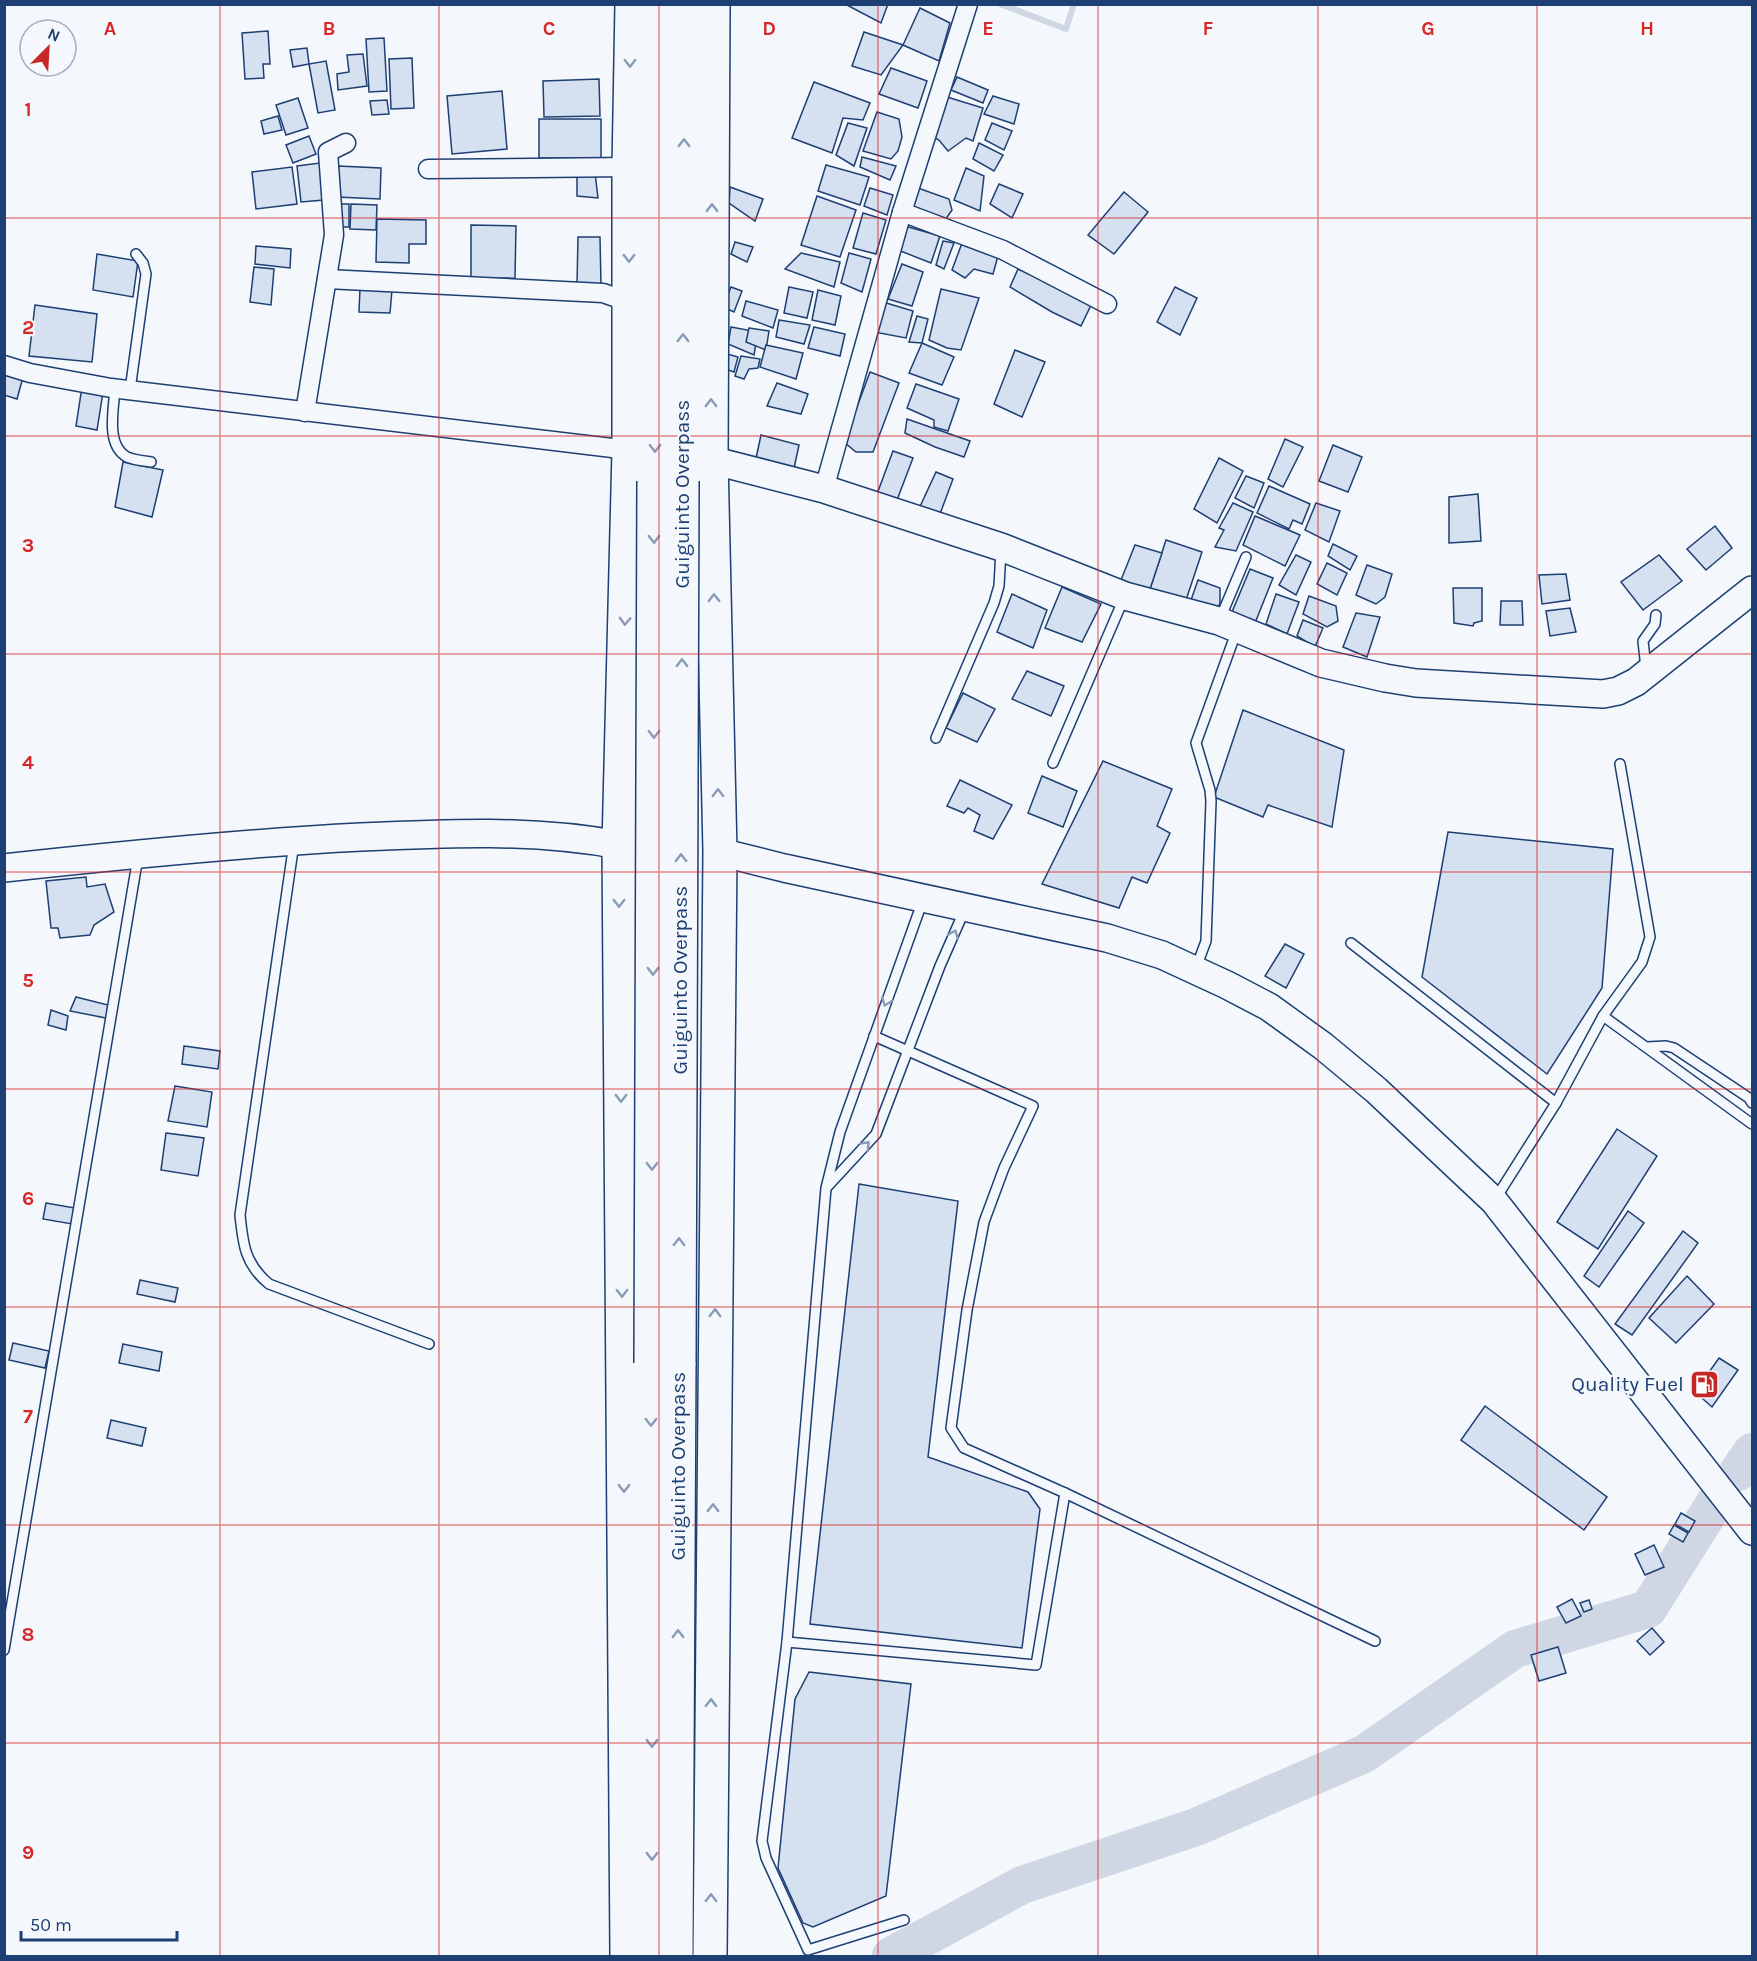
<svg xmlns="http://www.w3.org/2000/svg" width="1757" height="1961" viewBox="0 0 1757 1961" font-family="Karla,sans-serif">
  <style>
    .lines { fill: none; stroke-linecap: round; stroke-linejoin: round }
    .stream { stroke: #cfd7e4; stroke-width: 6 }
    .river { stroke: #cfd7e4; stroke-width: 38 }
    .building { fill: #d5e0f0; stroke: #1d3f73; stroke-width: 1.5 }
    .lane-casing { stroke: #1d3f73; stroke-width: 12 }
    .street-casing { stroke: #1d3f73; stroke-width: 21 }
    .secondary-casing { stroke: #1d3f73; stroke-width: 30 }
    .highway-casing { stroke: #1d3f73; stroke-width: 36 }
    .lane { stroke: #f4f7fb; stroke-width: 9 }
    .street { stroke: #f4f7fb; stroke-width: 18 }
    .secondary { stroke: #f4f7fb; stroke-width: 27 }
    .highway { stroke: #f4f7fb; stroke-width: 33 }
    .highway-bridge-casing { stroke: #1d3f73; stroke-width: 36; stroke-linecap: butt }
    .highway-bridge { stroke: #f4f7fb; stroke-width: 33 }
    .oneway { stroke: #889bb7 }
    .grid { fill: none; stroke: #d62828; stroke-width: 1.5; stroke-opacity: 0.55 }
    .labels { text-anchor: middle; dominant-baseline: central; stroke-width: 4.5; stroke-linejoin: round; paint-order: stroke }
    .street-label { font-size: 21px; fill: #1d3f73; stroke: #f4f7fb }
    .poi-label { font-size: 21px; fill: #1d3f73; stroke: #f4f7fb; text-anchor: end }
    .grid-label { font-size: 20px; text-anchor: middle; font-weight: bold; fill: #d62828; stroke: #f4f7fb; stroke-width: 4.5; stroke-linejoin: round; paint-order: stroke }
  </style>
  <rect width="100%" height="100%" fill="#f4f7fb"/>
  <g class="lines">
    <polyline class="stream" points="1000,4 1066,29 1074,4"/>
    <g class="river">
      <polyline points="1738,1472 1752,1452"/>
      <polyline points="891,1956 1022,1885 1196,1827 1364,1754 1515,1649 1648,1609 1716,1501"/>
    </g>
  </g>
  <g class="building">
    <polygon points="845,4 888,4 881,23"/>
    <polygon points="920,8 950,23 939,61 903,45"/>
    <polygon points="268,31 270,64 263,64 264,78 245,79 242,33"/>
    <polygon points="864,32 903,45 881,75 852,66"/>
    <polygon points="384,38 387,91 369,92 366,39"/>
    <polygon points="307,48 309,64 293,67 290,50"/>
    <polygon points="363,54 367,86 338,90 337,74 349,72 347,55"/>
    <polygon points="412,58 414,108 391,109 389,59"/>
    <polygon points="326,61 335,110 318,113 309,64"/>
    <polygon points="891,68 927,81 918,108 879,94"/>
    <polygon points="957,77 988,90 983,103 951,90"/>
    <polygon points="599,79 600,116 544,117 543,81"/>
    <polygon points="814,82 870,103 863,120 843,118 832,153 792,138"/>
    <polygon points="502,91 507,149 452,154 447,96"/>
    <polygon points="993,96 1019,104 1014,124 984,114"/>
    <polygon points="947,97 983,108 973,141 966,138 948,151 939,140 933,137"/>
    <polygon points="298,98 308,128 286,135 276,105"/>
    <polygon points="387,100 389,114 372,115 370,101"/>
    <polygon points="877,112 899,119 902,137 898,151 891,159 863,151"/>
    <polygon points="278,116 282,130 264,134 261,121"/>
    <rect x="539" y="119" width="62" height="39"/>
    <polygon points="848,123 867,128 854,166 836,155"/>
    <polygon points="992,123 1012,131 1004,150 985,140"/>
    <polygon points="309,136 316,154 293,163 286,145"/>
    <polygon points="979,143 1003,155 994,171 973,159"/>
    <polygon points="862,157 896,166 890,180 860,167"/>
    <polygon points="320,163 324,200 301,202 297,166"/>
    <polygon points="826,165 869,177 860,205 818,191"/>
    <polygon points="338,166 381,168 380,199 337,197"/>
    <polygon points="292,167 297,204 256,209 252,172"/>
    <polygon points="966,168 984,176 980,211 954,200"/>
    <polygon points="595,173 598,198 577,196 577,174"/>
    <polygon points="999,184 1023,194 1012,218 990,204"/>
    <polygon points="730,187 763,199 755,221 729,203"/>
    <polygon points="915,187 949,199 952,210 945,220 910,206"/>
    <polygon points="870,188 893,195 887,215 864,206"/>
    <polygon points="1124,192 1148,212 1114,254 1088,235"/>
    <polygon points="817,196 856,210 840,257 801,245"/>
    <rect x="336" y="204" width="13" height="23"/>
    <polygon points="351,204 377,205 376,230 350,229"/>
    <polygon points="863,213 886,220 876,254 853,248"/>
    <polygon points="377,219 426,220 426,244 409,244 409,263 376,262"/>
    <polygon points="471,225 516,226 515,278 471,279"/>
    <polygon points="905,226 940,236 931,263 898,250"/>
    <polygon points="578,237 600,237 601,286 577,285"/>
    <polygon points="943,241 954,243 944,269 936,265"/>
    <polygon points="735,242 753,247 747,262 731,254"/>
    <polygon points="962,243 998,256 993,274 974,269 965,278 952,270"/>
    <polygon points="256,246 291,249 290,268 255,264"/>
    <polygon points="801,253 840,262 834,287 785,269"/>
    <polygon points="849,253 871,259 862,292 841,283"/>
    <polygon points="97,254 138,261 133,297 93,290"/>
    <polygon points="902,264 923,272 912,306 888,299"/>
    <polygon points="254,267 274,269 271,305 250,302"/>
    <polygon points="1018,269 1092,303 1081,326 1052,312 1010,287"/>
    <polygon points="731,287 742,291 734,312 723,307"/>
    <polygon points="789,287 813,292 807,318 784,313"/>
    <polygon points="1175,287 1197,298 1180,335 1157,322"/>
    <polygon points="360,288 392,290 390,313 359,312"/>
    <polygon points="941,289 979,298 961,350 947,348 929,340"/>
    <polygon points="818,290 841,296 835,325 812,320"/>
    <polygon points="746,301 778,310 773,328 742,316"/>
    <polygon points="883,302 913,311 906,338 874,332"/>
    <polygon points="35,305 97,314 92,362 29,356"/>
    <polygon points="917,316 928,319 922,343 909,342"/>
    <polygon points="779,320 810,325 804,344 776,337"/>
    <polygon points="731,327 758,332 754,355 728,344"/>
    <polygon points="814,327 845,334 840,356 808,348"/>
    <polygon points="749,328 769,331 766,350 746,342"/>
    <polygon points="922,343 954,357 942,385 909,373"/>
    <polygon points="766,345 803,353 796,379 760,367"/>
    <polygon points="1015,350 1045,362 1022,417 994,404"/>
    <polygon points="720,352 738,357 734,372 716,366"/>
    <polygon points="741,356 760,359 758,368 749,369 744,379 735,376"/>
    <polygon points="870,372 899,383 873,452 856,452 844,442"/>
    <polygon points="4,374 23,377 17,399 4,395"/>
    <polygon points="777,383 808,394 801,414 767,406"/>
    <polygon points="916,384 959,399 948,431 934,427 934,420 907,408"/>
    <polygon points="82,387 103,392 97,430 76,426"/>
    <polygon points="907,419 970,441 964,457 935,447 905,433"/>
    <polygon points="761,435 799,445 793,473 755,463"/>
    <polygon points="1285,439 1303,447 1283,487 1268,479"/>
    <polygon points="1333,445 1362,457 1348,492 1319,481"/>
    <polygon points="893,451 913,458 897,500 877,494"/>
    <polygon points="1219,458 1243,471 1217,523 1194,509"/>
    <polygon points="123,462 163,470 152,517 115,507"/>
    <polygon points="936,472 953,479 937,522 917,513"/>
    <polygon points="1246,476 1264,483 1254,508 1235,498"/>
    <polygon points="1269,486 1310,504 1302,524 1293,520 1289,529 1257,513"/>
    <polygon points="1478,494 1481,541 1449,543 1449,497"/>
    <polygon points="1233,503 1253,512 1236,551 1215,547 1224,530 1219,528"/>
    <polygon points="1316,503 1340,511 1329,542 1305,530"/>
    <polygon points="1255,516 1300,535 1285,566 1243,545"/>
    <polygon points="1715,526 1732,548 1706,570 1687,549"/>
    <polygon points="1166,540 1202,552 1186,600 1149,592"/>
    <polygon points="1333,544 1357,556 1350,570 1328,556"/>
    <polygon points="1135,545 1162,553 1149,592 1121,580"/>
    <polygon points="1296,555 1311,562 1296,595 1279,585"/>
    <polygon points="1659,555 1682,581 1643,610 1621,582"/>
    <polygon points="1327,563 1347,573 1337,595 1317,584"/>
    <polygon points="1367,565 1392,574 1385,597 1376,604 1356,595"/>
    <polygon points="1250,569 1273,578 1255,623 1232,612"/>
    <polygon points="1566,574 1570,600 1542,604 1539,575"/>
    <polygon points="1198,580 1220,588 1220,604 1214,612 1190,603"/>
    <polygon points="1062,587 1101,604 1082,642 1045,628"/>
    <polygon points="1453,588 1482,588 1482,621 1474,623 1473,626 1454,623"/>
    <polygon points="1012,594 1047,610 1033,648 997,632"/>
    <polygon points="1276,594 1299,602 1287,634 1266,624"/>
    <polygon points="1309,596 1336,606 1338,621 1327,627 1303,614"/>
    <polygon points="1501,601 1522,601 1523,625 1500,625"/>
    <polygon points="1570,608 1576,632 1550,636 1546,611"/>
    <polygon points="1356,613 1380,617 1367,657 1343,647"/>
    <polygon points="1303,620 1323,628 1315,647 1297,636"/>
    <polygon points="1027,671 1064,686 1051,716 1012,699"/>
    <polygon points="963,693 995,709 977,742 946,728"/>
    <polygon points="1243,710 1344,750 1332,827 1268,805 1263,817 1214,797"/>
    <polygon points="1103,761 1172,789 1157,826 1170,833 1147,883 1132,877 1119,908 1042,884"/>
    <polygon points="1042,776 1077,791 1063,827 1028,813"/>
    <polygon points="960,780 1012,805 993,839 974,831 980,815 968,808 964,813 947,806"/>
    <polygon points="1448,832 1613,849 1602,988 1547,1074 1422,977"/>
    <polygon points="86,877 87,887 105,884 114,912 94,925 90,935 60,938 58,928 51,928 46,881"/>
    <polygon points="1285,944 1304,954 1286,988 1265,976"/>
    <polygon points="76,997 108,1005 106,1018 70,1011"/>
    <polygon points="51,1010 68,1016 66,1030 48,1025"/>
    <polygon points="184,1046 220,1051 218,1069 182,1064"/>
    <polygon points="175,1086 212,1092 207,1127 168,1121"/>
    <polygon points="1617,1129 1657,1156 1598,1249 1557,1222"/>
    <polygon points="166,1133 204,1138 198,1176 161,1170"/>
    <polygon points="859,1184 958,1201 928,1457 1028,1492 1040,1509 1022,1648 810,1624"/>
    <polygon points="46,1203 75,1208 72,1224 43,1219"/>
    <polygon points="1628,1211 1644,1223 1599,1287 1584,1276"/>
    <polygon points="1683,1231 1698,1243 1632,1335 1615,1324"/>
    <polygon points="1687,1276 1714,1304 1676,1343 1649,1318"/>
    <polygon points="140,1280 178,1288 175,1302 137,1294"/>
    <polygon points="13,1343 49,1351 45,1368 9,1360"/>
    <polygon points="123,1344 162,1352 159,1371 119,1363"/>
    <polygon points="1719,1358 1738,1370 1712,1407 1695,1392"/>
    <polygon points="1485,1406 1607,1497 1584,1530 1461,1440"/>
    <polygon points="111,1420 146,1428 142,1446 107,1438"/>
    <polygon points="1681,1513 1695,1521 1689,1532 1675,1524"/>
    <polygon points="1674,1525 1688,1533 1683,1542 1669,1534"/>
    <polygon points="1654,1545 1664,1567 1645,1575 1635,1554"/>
    <polygon points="1572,1599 1581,1616 1566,1623 1557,1607"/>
    <polygon points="1589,1600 1592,1609 1584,1612 1580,1603"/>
    <polygon points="1652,1628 1664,1642 1650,1655 1637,1641"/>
    <polygon points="1558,1647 1566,1673 1539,1681 1531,1655"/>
    <polygon points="809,1672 911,1684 886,1896 813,1927 803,1923 778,1868 795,1699"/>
  </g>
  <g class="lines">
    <defs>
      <g id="lane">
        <path d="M115,388C114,408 105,445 127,457C134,460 144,461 151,462"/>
        <polyline points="130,390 146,274 143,263 136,254"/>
        <polyline points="1220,619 1246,557"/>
        <polyline points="1646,668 1643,641 1655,624 1656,615"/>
        <polyline points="936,738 994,603 999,586 1001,550"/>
        <polyline points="1053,763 1124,598"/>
        <path d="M294,843L240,1215C243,1245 245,1264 269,1284L429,1344"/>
        <polyline points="1351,943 1556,1103"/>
        <polyline points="1196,968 1206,941 1211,801 1210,790 1196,743 1237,630"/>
        <polyline points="1603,1016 1752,1124"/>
        <polyline points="874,1036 1033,1106 1004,1168 984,1222 967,1310 951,1428 964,1448 1065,1493 1375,1641"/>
        <polyline points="1647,1047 1666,1046 1674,1048 1749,1098 1752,1103"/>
        <polyline points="828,1186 876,1134 940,966 965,909"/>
        <polyline points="1496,1198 1556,1103 1603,1016 1642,962 1650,937 1620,764"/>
        <polyline points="787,1642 1036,1665 1065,1493"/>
        <polyline points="4,1650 138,857"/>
        <polyline points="904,1920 808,1950 766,1858 762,1841 787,1642 826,1188 840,1132 923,900"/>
      </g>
      <g id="street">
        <polyline points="428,169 629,167"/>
        <polyline points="902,212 1003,250 1107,304"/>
        <polyline points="327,279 603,293 629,302"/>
        <polyline points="4,365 30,373 111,388 629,450"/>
        <polyline points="305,412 334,235 328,152 346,143"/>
        <polyline points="824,489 902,212 968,4"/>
      </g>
      <g id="secondary">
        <polyline points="711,460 824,489 1001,547 1125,596 1219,621 1321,663 1385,678 1416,683 1603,694 1618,691 1636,682 1752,590"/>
        <polyline points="720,852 784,868 1107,938 1162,955 1227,985 1269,1007 1323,1046 1376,1090 1494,1201 1752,1531"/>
        <path d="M4,868C123,855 242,843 361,837C447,833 534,829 619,845"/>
      </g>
      <g id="highway">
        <polyline points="654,481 659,113 659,4"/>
        <polyline points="682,481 686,4"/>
        <polyline points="651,1363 652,1956"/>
        <polyline points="627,1956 619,845 629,450 629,167 632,4"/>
        <polyline points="676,1956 679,1363"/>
        <polyline points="710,1956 720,852 711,460 713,4"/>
      </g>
    </defs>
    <use href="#lane" class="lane-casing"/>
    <use href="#street" class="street-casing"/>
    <use href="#secondary" class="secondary-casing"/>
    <use href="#highway" class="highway-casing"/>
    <use href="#lane" class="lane"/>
    <use href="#street" class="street"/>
    <use href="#secondary" class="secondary"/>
    <use href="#highway" class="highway"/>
    <defs>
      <g id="highway-bridge">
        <polyline points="651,1363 654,481"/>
        <polyline points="679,1363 682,481"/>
      </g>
    </defs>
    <use href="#highway-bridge" class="highway-bridge-casing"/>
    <use href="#highway-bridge" class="highway-bridge"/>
  </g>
  <defs><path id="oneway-chevron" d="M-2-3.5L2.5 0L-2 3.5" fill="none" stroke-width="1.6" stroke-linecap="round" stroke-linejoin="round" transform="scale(1.5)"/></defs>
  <g class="oneway">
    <use href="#oneway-chevron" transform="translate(630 63) rotate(91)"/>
    <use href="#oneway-chevron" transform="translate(684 143) rotate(-90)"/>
    <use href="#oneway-chevron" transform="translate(712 208) rotate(-90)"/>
    <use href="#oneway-chevron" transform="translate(629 258) rotate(90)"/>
    <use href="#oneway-chevron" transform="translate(683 338) rotate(-90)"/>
    <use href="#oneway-chevron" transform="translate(711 403) rotate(-90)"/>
    <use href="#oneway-chevron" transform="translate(655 448) rotate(91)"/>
    <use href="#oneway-chevron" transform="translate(654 539) rotate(90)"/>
    <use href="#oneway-chevron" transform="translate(714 598) rotate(-91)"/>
    <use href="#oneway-chevron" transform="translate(625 621) rotate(92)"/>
    <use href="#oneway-chevron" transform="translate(682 663) rotate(-90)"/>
    <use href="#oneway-chevron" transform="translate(654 734) rotate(90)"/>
    <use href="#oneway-chevron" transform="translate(718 793) rotate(-91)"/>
    <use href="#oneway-chevron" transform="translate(681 858) rotate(-90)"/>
    <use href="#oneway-chevron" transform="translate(619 903) rotate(90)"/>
    <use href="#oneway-chevron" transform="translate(954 934) rotate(-67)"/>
    <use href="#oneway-chevron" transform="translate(653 971) rotate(90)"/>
    <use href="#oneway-chevron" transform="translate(886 1002) rotate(111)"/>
    <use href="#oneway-chevron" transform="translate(621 1098) rotate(90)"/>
    <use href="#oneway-chevron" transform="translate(866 1145) rotate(-47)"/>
    <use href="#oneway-chevron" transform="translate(652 1166) rotate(90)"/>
    <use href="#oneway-chevron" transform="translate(679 1242) rotate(-90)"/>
    <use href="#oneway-chevron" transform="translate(622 1293) rotate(90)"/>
    <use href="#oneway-chevron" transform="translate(715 1313) rotate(-89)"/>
    <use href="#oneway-chevron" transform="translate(651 1422) rotate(90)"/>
    <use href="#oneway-chevron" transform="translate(624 1488) rotate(90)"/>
    <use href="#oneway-chevron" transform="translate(713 1508) rotate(-89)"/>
    <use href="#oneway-chevron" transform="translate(678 1634) rotate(-90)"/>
    <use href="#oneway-chevron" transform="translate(711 1703) rotate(-89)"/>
    <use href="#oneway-chevron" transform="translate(652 1743) rotate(90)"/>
    <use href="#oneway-chevron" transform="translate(652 1856) rotate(90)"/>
    <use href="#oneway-chevron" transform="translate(711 1898) rotate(-90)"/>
  </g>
  <path class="grid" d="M220,4V1956M439,4V1956M659,4V1956M878,4V1956M1098,4V1956M1318,4V1956M1537,4V1956M4,218H1752M4,436H1752M4,654H1752M4,872H1752M4,1089H1752M4,1307H1752M4,1525H1752M4,1743H1752"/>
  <defs>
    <symbol id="fuel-square" viewBox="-11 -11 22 22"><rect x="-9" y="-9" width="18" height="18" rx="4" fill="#c62828" stroke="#f4f7fb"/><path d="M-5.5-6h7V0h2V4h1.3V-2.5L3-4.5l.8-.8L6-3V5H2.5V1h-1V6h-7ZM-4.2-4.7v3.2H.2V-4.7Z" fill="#fff"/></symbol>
  </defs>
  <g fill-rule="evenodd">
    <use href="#fuel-square" x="1688" y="1368" width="33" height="33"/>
  </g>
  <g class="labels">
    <g class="street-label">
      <text transform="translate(682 494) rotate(-90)">Guiguinto Overpass</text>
      <text transform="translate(680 980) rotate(-90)">Guiguinto Overpass</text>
      <text transform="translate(678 1466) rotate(-90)">Guiguinto Overpass</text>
    </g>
    <g class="poi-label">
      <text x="1684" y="1384">Quality Fuel</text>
    </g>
  </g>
  <g class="grid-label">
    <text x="110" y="35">A</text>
    <text x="329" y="35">B</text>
    <text x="549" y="35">C</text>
    <text x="769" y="35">D</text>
    <text x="988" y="35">E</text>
    <text x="1208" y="35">F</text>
    <text x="1428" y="35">G</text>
    <text x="1647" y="35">H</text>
    <text x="28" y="116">1</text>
    <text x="28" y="334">2</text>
    <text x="28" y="552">3</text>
    <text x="28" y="769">4</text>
    <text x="28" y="987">5</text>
    <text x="28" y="1205">6</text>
    <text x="28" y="1423">7</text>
    <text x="28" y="1641">8</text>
    <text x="28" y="1859">9</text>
  </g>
  <rect width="1757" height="1961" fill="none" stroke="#1d3f73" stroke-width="12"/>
  <g transform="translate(48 48) rotate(24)"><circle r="28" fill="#f4f7fb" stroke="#9eadc5" stroke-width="1.5"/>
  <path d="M0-4.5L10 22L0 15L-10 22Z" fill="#c62828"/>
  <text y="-9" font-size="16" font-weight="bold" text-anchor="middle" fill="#1d3f73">N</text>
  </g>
  <path d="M21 1931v9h156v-9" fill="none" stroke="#1d3f73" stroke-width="3"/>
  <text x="30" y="1931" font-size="18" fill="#1d3f73" stroke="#f4f7fb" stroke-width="4.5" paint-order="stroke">50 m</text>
</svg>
